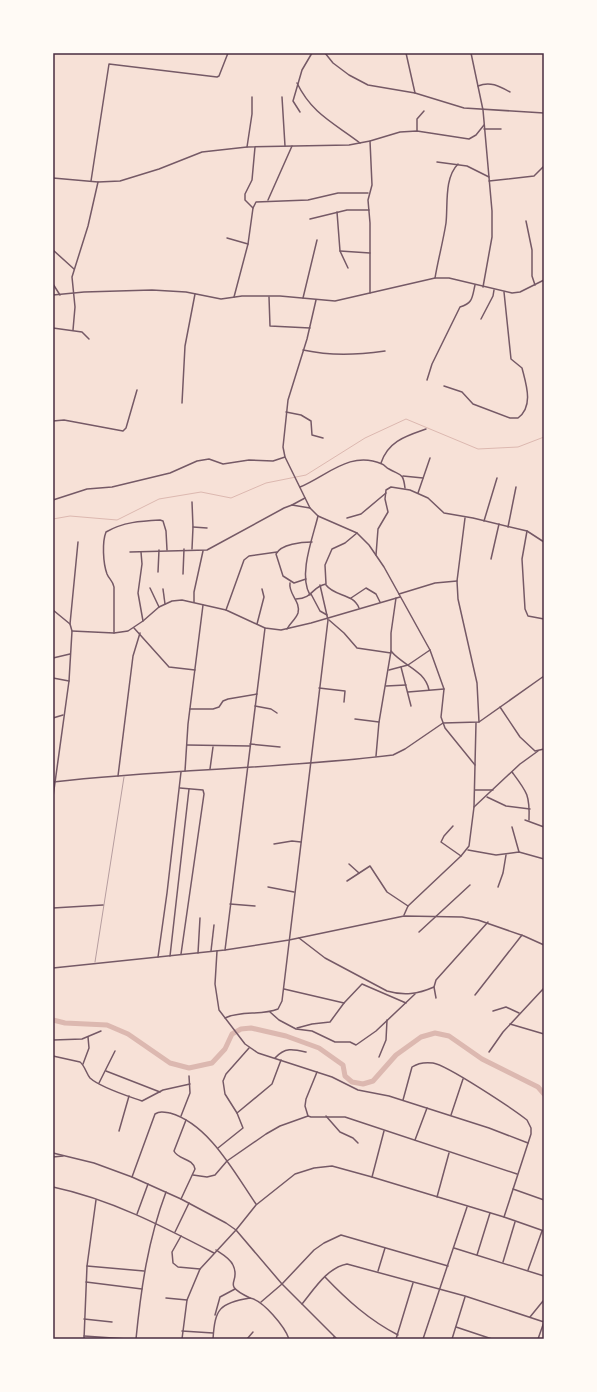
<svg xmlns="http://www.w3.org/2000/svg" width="597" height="1392" viewBox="0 0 597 1392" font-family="'Nunito Sans',sans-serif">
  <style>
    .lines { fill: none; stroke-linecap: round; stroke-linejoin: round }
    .stream { stroke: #dcb8b0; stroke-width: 1 }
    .river { stroke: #dcb8b0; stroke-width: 5 }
    .service { stroke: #755966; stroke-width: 0.5 }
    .minor { stroke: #755966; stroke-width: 1.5 }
    .tertiary { stroke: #755966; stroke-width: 1.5 }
    .neatline { fill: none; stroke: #4a2c40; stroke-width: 1.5 }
  </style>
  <rect width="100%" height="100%" fill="#f7e1d7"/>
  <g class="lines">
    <polyline class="stream" points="53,519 70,516 117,520 159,499 201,492 231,498 266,483 306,475 365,438 406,419 478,449 518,447 544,437"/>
    <polyline class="river" points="53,1020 65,1023 107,1025 128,1034 170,1063 189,1068 212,1063 225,1049 232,1034 241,1029 251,1028 286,1036 319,1048 343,1065 345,1076 352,1082 363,1084 373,1081 396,1055 421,1037 435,1033 449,1036 482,1059 538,1087 544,1094"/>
    <polyline class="service" points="95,962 124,777"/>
    <g class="minor">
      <polyline points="325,53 333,63 349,75 368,85 415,93 464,108 544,113"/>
      <polyline points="406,53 415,93"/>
      <polyline points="471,53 483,110 492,211 492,237 483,287"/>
      <path d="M297,83C312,114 334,123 360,143"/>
      <path d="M478,86C490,81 499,86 510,92"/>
      <polyline points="282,97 285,146"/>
      <polyline points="300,112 293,101 302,70 312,53"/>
      <polyline points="484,129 501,129"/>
      <polyline points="417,131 417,119 424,111"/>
      <polyline points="247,147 252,114 252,97"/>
      <polyline points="437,162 467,166 489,177"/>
      <polyline points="53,178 98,182 120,181 159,169 202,152 247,147 349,145 370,141 400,132 417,131 469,139 476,135 484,125"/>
      <polyline points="91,181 109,64 217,77 219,76 228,53"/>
      <polyline points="489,181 534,176 544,166"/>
      <polyline points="268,200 292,146"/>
      <polyline points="253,208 245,200 245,194 252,180 255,147"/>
      <polyline points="337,212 340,251 348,268"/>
      <polyline points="310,219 347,210 369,210"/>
      <polyline points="526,221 532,250 532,276 535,285"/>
      <polyline points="227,238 248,244"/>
      <polyline points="53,250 74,269"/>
      <polyline points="340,251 370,253"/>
      <path d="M435,278C438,260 443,242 446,223C448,205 444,178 458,164"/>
      <polyline points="53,284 60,295"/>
      <polyline points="370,293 370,223 368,200 372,185 370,141"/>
      <polyline points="53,295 84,292 152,290 186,292 221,299 242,296 280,296 335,301 435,278 449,278 512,293 520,292 544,280"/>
      <polyline points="234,297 248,244 253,208 256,202 308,200 338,193 368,193"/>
      <polyline points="269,297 270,326 310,328"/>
      <polyline points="303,298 317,240"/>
      <polyline points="316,300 307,339 288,400 283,447 285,457 310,508 318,516 357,533 369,545 384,567 430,650 444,689 441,717 445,728 475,765"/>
      <polyline points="53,301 53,295"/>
      <polyline points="481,319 493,296 494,290"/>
      <polyline points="53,328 82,332 89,339"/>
      <polyline points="73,330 75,307 72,277 88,226 98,182"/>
      <path d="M303,350C331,356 356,355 385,351"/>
      <path d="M427,380L432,364L460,307C473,303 472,298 475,285"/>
      <path d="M444,386L462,392L473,404L510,418H518C534,406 526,384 522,368L511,359L504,292"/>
      <polyline points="182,403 185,346 195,294"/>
      <polyline points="286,412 301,415 311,421 312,435 323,438"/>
      <polyline points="53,421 64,420 123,431 126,428 137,390"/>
      <path d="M381,463C388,441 406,436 426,429"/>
      <polyline points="403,476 423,478"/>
      <path d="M300,487C327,476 350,450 382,464C385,465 386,468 389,469C401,476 403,472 405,488"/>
      <polyline points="418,493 430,458"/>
      <polyline points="53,500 87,489 112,487 170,473 197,461 209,459 223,464 249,460 273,461 285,457"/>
      <polyline points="292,505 305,498"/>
      <polyline points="347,518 361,514 386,493"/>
      <polyline points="465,518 457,581 458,599 477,683 479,722"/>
      <polyline points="484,521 497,478"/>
      <polyline points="193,527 207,528"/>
      <polyline points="508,527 516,487"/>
      <polyline points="527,531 522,559 525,609 528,616 544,619"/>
      <polyline points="192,549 193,527 192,502"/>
      <polyline points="130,552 207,550 284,508 292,505 310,508"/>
      <polyline points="141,552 142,564 138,593 143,621"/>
      <polyline points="376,555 378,529 388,512 385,499 386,490 391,487 410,490 428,498 444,513 473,518 527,531 544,542"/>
      <polyline points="491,559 499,524"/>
      <polyline points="158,572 159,550"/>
      <polyline points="183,574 184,549"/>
      <path d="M306,579L294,583L283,576L276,554C281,544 302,542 312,542"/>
      <path d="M326,585C335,597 353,593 359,608"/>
      <polyline points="150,588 159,607"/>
      <polyline points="163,589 165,604"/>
      <polyline points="311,594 320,611 327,615"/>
      <polyline points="399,594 435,583 457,581"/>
      <path d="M310,595C298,575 313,537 318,516"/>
      <polyline points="351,598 366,588 376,594 380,602"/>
      <path d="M396,598L391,633V651C403,666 425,670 429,690"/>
      <path d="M296,599C314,598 311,587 326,584L325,565L332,549L345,543L357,533"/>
      <polyline points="194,602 194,592 203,551"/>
      <polyline points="53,610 70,624 72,631 69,681 53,797"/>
      <polyline points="226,610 244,560 249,556 277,552"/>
      <polyline points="329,620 344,633 357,648 391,653"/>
      <polyline points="70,624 78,542"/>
      <polyline points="257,624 264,597 262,589"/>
      <polyline points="134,628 169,667 195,670"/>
      <path d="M287,629C290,623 296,619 298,613C301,601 288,594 290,583"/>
      <polyline points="72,631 114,633 128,631 143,621 159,607 172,601 182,600 226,610 265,628 281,630 311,623 400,597"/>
      <path d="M114,633V587C113,581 109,579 107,574C103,563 102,542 106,532C123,522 141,521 160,520L163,521L166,531L167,550"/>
      <polyline points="53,658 70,654"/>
      <polyline points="401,667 411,706"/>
      <polyline points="389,670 408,665 430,650"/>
      <polyline points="53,678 69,681"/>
      <polyline points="386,686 406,685"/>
      <polyline points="319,688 345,691 344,702"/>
      <polyline points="408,692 444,689"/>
      <polyline points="255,706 271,709 277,713"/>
      <polyline points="500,707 520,737 535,751 544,749"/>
      <polyline points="190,709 213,709 219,707 223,701 228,699 257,694"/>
      <polyline points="53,718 63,715"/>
      <polyline points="355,719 379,722"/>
      <polyline points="250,744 280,747"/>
      <polyline points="187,745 250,746"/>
      <polyline points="376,756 379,722 391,651"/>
      <polyline points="210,769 213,747"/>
      <polyline points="185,771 188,724 203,605"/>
      <path d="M512,772C527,792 530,795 529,820"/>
      <polyline points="118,776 133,656 140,633"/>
      <path d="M53,782C166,769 280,769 393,755L405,749L443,723L479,722L544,676"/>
      <polyline points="180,788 203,790 204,794 181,954"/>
      <polyline points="475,790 493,790"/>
      <polyline points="487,797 506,806 530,809"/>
      <polyline points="474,807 520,764 538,751"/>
      <polyline points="525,820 544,827"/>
      <polyline points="453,826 444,836 441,842 461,856"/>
      <polyline points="512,827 519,852"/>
      <polyline points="274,844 292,841 301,842"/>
      <polyline points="468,850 496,855 519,852 544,859"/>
      <polyline points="349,864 359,873"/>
      <polyline points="347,881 370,866 387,892 408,906"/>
      <polyline points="268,887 294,892"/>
      <polyline points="498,887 503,873 506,855"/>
      <polyline points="230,904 255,906"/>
      <polyline points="53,908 103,905"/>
      <polyline points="404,915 408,906 461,856 469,846 474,807 476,723"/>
      <polyline points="419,932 470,885"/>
      <path d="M299,938L325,958L387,991C404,996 418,994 434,987"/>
      <polyline points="225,950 265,628"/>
      <polyline points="211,951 214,925"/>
      <polyline points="217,951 215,984 219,1010 245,1044 258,1053 332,1077 358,1090 389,1096 489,1128 528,1143"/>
      <polyline points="198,953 200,918"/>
      <polyline points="170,956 189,789"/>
      <polyline points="158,957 167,893 181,772"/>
      <polyline points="53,968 225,950 289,940 404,916 462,917 478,920 524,936 544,945"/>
      <polyline points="284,989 344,1003"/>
      <polyline points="475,995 522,935"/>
      <polyline points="436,998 434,987 436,980 488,922"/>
      <polyline points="493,1011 506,1007 519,1013"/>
      <polyline points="270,1012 279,1020 296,1029 312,1031 335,1042 350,1042 356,1045 376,1031 415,994"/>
      <path d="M225,1018C242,1010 260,1016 278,1009L282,1001L328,620L320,585"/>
      <polyline points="510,1024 544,1034"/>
      <polyline points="297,1028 312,1024 330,1022 344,1003 362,984 406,1003"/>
      <polyline points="53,1040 82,1039 101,1031"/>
      <polyline points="489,1052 503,1032 544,988"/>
      <path d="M53,1056L80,1062C85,1066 86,1073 90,1078C101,1088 128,1096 142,1101L163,1090L190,1084"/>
      <polyline points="379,1057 386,1040 387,1020"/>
      <path d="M275,1058C285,1047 293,1049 306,1052"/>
      <polyline points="83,1064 89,1048 88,1037"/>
      <polyline points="106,1071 160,1092"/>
      <polyline points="317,1072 306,1099 305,1106 308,1116 311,1117 345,1117 517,1174"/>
      <polyline points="99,1083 115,1051"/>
      <path d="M403,1100L412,1067C418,1063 425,1062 433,1063C447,1065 513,1109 527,1120L531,1128V1134L504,1217"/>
      <polyline points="237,1113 272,1084 281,1060"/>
      <polyline points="451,1115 463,1079"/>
      <polyline points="181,1116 190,1093 189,1076"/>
      <polyline points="326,1116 340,1132 353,1138 358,1143"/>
      <polyline points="119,1131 129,1096"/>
      <polyline points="415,1140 427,1108"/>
      <polyline points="218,1148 243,1128 237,1113 225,1094 223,1081 226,1074 249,1048"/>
      <polyline points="53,1157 63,1156"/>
      <polyline points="193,1175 207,1177 215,1175 227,1161 266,1134 280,1126 308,1116"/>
      <path d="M132,1177L155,1114C160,1111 164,1112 170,1113C209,1124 234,1172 256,1204"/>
      <polyline points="372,1177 384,1131"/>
      <path d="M53,1187C110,1199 162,1226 214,1253"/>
      <polyline points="513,1189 544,1200"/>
      <polyline points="437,1197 449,1153"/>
      <path d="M181,1199L195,1169C193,1158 178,1160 174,1151L186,1120"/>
      <polyline points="137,1214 148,1184"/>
      <polyline points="175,1232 189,1203"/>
      <polyline points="181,1236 172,1252 173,1263 178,1267 200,1269"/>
      <polyline points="454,1248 544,1276"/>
      <path d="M216,1250C222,1254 230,1258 233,1265C242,1284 219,1283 250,1298"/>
      <polyline points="477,1255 490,1213"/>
      <polyline points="503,1262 515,1222"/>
      <polyline points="87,1266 144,1271"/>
      <polyline points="528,1270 542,1231"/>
      <polyline points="378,1271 385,1248"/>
      <path d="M325,1277C347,1300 369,1320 398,1335"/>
      <polyline points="86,1282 142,1289"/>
      <polyline points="166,1298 187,1300"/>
      <polyline points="261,1302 282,1284 314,1250 324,1243 341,1235 448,1266"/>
      <path d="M302,1304C315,1288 327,1268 347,1264L465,1296L544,1322"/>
      <polyline points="215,1315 220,1297 235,1289"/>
      <polyline points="530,1317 543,1301"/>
      <polyline points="84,1319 112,1322"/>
      <polyline points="456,1327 492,1339"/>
      <polyline points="182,1331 213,1333"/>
      <polyline points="84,1336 127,1339"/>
      <polyline points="84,1339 87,1266 96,1200"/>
      <path d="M136,1339C141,1288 148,1240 166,1192"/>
      <polyline points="182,1339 187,1300 200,1269 236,1230 256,1205 295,1174 314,1168 332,1166 372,1177 504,1217 544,1231"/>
      <path d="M213,1339C215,1309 219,1303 250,1298C263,1300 285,1327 289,1339"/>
      <polyline points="247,1339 253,1332"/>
      <polyline points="333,1339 334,1337"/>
      <polyline points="396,1339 413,1283"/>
      <polyline points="423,1339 467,1207"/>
      <polyline points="452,1339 465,1297"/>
      <polyline points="538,1339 544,1322"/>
    </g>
    <polyline class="tertiary" points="53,1153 94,1163 132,1177 181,1199 226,1223 236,1230 282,1284 337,1339"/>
  </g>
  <rect width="597" height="1392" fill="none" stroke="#fffaf5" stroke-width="108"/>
  <rect x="54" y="54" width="489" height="1284" class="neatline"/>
</svg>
